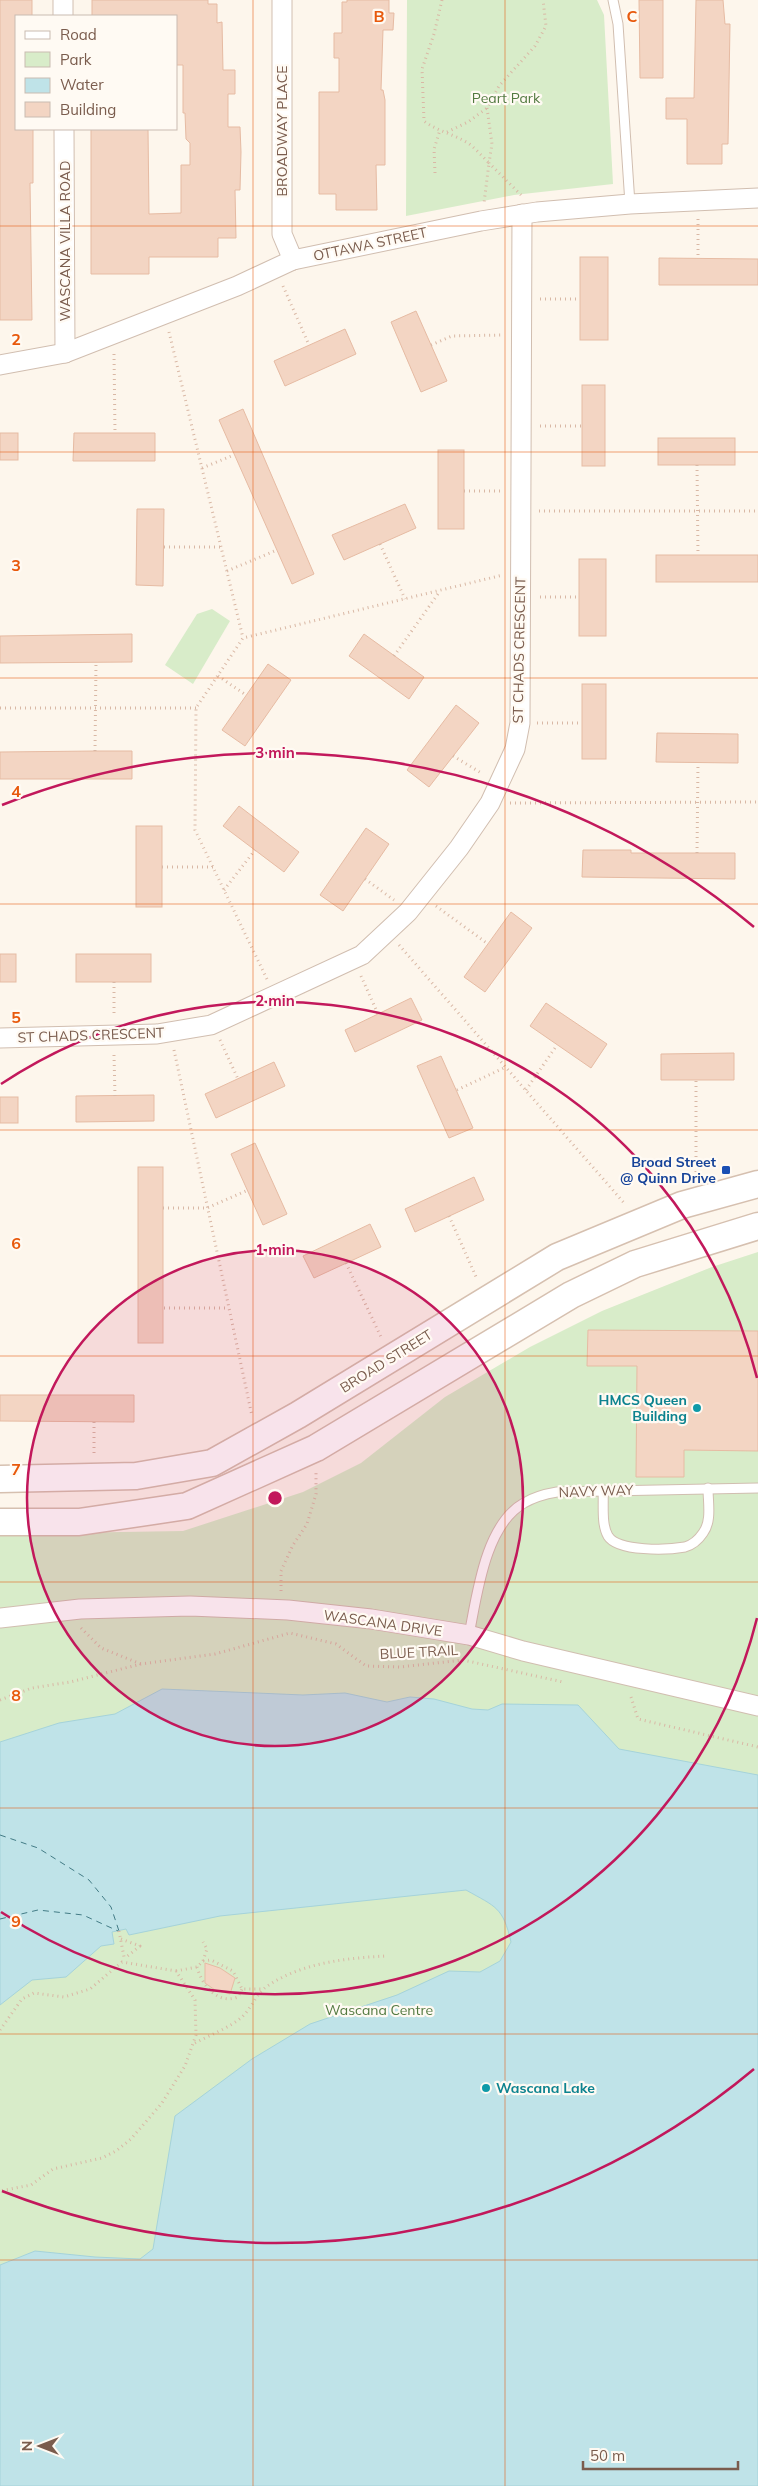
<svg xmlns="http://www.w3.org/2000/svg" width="758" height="2486" viewBox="0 0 758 2486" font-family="Mulish,sans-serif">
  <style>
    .green { fill: #d8ecc9 }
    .water { fill: #bfe3e8; stroke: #a5d3da }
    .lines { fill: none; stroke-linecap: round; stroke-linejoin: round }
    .ferry { stroke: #437c86; stroke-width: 1; stroke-dasharray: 6 5; stroke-linecap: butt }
    .building { fill: #f3d5c3; stroke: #e6bba3 }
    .lane-casing { stroke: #d1beb0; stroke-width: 11 }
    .street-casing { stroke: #d1beb0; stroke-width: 21 }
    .secondary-casing { stroke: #d6c0b0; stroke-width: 29 }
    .path { stroke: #d9b8a5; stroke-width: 3; stroke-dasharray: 1 4; stroke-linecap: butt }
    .lane { stroke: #fff; stroke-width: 9 }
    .street { stroke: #fff; stroke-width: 19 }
    .secondary { stroke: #fff; stroke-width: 26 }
    .grid { fill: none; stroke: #e8590c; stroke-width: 1; stroke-opacity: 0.55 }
    .ring { fill: none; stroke: #c2185b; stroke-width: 2.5 }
    .transit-dot { fill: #1a4fb4; stroke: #fffaf3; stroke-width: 2 }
    .culture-dot { fill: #0f9aa8; stroke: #fffaf3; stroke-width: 2 }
    .labels { text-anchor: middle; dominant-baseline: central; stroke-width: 4.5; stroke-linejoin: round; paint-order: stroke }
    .park-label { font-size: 14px; fill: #537a41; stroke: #fffaf3 }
    .street-label { font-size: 14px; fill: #7a5c4d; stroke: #fffaf3 }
    .transit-label { font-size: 14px; font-weight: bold; fill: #164399; stroke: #fffaf3; text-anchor: end }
    .culture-label { font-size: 14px; font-weight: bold; fill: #0d838f; stroke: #fffaf3; text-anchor: end }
    .grid-label { font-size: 16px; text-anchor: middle; font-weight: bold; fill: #e8590c; stroke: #fffaf3; stroke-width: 4.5; stroke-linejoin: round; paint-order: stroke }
    .centre { fill: #c2185b; stroke: #fffaf3; stroke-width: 2.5 }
    .ring-label { font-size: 15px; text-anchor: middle; font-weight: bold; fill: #c2185b; stroke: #fffaf3; stroke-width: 4.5; stroke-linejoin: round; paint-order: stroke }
  </style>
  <rect width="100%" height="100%" fill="#fdf6ec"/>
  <g class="green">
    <polygon points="407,0 597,0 604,15 613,184 514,195 406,216"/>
    <polygon points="212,609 230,621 193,684 165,665 197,614"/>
    <polygon points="758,1252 758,2486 0,2486 0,1534 183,1531 303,1492 361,1463 445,1397 530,1347 602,1311 712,1267"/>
  </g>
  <path class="water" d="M162,1689L303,1695L345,1693L387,1702L410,1697L434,1699L472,1709L488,1710L502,1704L578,1705L619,1749L758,1775V2486H0V2265L35,2251L95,2257L140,2259L153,2249L175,2116L252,2059L310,2024L397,1995L449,1971L480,1972L500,1961L511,1942C503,1907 496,1907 466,1890L220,1916L129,1935L126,1929L112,1932L114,1944L101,1946L66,1977L32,1980L0,2005V1742L59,1723L115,1714Z"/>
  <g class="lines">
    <g class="ferry">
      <polyline points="0,1835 38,1848 89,1880 111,1907 119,1931"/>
      <polyline points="0,1919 38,1910 83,1915 118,1931"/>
    </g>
  </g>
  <g class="building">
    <polygon points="0,0 32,0 32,16 16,16 16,129 33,129 33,183 30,183 32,320 0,320"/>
    <polygon points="92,0 208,0 208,4 217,4 217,23 222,22 223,70 235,70 235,94 228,94 228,127 240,127 241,152 240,190 235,190 236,238 218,238 218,257 149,257 149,274 91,274 91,129 148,129 149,214 181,213 181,165 190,165 190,143 186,139 185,113 183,113 183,65 176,65 176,16 92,16"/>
    <polygon points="347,0 389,0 389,13 394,13 393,30 383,30 381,90 383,90 385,100 385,165 376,165 377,210 336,210 336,194 319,194 319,92 339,92 339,58 334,58 334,33 342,33 342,2 347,2"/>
    <polygon points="639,0 663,0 663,78 640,78"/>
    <polygon points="696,0 723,0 725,24 730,24 728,144 722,144 722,164 687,164 687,119 666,119 666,98 694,98"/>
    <rect x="580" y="257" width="28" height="83"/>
    <polygon points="659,258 758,259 758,285 659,285"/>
    <polygon points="416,311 447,381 421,392 391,322"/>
    <polygon points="345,329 356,354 285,386 274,361"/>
    <rect x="582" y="385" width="23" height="81"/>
    <polygon points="243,409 314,574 292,584 219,420"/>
    <rect x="0" y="433" width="18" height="27"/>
    <polygon points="74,433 155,433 155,461 73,461"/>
    <rect x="658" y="438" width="77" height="27"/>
    <rect x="438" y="450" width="26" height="79"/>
    <polygon points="405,504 416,528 344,560 332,535"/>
    <polygon points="137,509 164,509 163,586 136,585"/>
    <rect x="656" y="555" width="102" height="27"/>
    <rect x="579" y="559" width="27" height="77"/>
    <polygon points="132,634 132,662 0,663 0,636"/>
    <polygon points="364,634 424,677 409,699 349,656"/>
    <polygon points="268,664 291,680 245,746 222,730"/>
    <rect x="582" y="684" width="24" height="75"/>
    <polygon points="456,705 479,723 429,787 407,770"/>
    <polygon points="657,733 738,734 738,763 656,762"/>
    <polygon points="95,751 132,751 132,779 0,779 0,752"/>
    <polygon points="239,806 299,852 284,872 223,826"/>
    <rect x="136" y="826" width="26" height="81"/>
    <polygon points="366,828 389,844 343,911 320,895"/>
    <polygon points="583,850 631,850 631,853 735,853 735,879 582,877"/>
    <polygon points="511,912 532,928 485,992 464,977"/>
    <rect x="0" y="954" width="16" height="28"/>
    <rect x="76" y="954" width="75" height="28"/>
    <polygon points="411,998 422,1020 355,1052 345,1030"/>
    <polygon points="546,1003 607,1044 591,1068 530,1026"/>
    <polygon points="734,1053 734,1080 661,1080 661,1054"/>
    <polygon points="441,1056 473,1128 449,1138 417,1066"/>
    <polygon points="274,1062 285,1086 216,1118 205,1094"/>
    <polygon points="154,1095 154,1121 76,1122 76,1096"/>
    <rect x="0" y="1097" width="18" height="26"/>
    <polygon points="255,1143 287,1214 263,1225 231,1154"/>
    <rect x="138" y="1167" width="25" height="176"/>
    <polygon points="474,1177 484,1200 415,1232 405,1209"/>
    <polygon points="370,1224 381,1247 314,1278 303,1256"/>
    <polygon points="588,1330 758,1331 758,1451 684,1450 684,1477 636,1477 637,1366 587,1366"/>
    <polygon points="0,1395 134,1395 134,1422 0,1421"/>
    <polygon points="205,1963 220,1968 235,1978 230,1994 215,1990 205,1983"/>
  </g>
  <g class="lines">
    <defs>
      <g id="lane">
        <polyline points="613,0 618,24 630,204"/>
        <path d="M603,1490C604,1504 601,1524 608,1536C618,1552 668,1550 685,1547C692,1545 699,1539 703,1533C712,1521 708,1503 708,1488"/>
        <path d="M469,1635C477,1595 485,1525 524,1503C534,1497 545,1494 557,1492L758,1488"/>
      </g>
      <g id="street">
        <polyline points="63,0 63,16"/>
        <polyline points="282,0 282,234 293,260"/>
        <polyline points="64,129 65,353"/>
        <polyline points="0,365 65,353 237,286 293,260 481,221 537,212 630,204 758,198"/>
        <polyline points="0,1038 157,1034 211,1025 362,955 408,912 459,848 490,803 515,749 520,723 522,214"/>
        <polyline points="0,1618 80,1609 190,1606 288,1610 371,1619 469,1635 523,1651 758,1706"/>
      </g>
      <g id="secondary">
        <polyline points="0,1479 136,1476 212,1463 298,1415 557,1257 682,1205 758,1184"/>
        <polyline points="0,1522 79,1522 187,1506 316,1448 571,1295 635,1264 758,1226"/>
      </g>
    </defs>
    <use href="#lane" class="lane-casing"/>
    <use href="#street" class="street-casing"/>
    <use href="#secondary" class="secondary-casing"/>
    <g class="path">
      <path d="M442,0L434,34L422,69L424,121C437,131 453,134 468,143C475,148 482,156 489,163L484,203"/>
      <polyline points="487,108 492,144 489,163 521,195"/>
      <polyline points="447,132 468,122 487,108 499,86 535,46 546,26 543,0"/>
      <polyline points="435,173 434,149 440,130"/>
      <polyline points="698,219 698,258"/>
      <polyline points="283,286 309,345"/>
      <polyline points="540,299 580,299"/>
      <polyline points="169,332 243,638"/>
      <polyline points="431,345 452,336 503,335"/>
      <polyline points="114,354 115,433"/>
      <polyline points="540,426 582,426"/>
      <polyline points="697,465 698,555"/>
      <polyline points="202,468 234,455"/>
      <polyline points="464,491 503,491"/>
      <polyline points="539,511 758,511"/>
      <polyline points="380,544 405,599"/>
      <polyline points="164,547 221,547"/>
      <polyline points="227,571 277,550"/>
      <polyline points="540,597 579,597"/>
      <polyline points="394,656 440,591"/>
      <polyline points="218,676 246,695"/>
      <polyline points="0,708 196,708"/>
      <polyline points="537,723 582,723"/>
      <polyline points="95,751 96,662"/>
      <polyline points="453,756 483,774"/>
      <polyline points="510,803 758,802"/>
      <polyline points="697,853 698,763"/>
      <polyline points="162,867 213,867"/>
      <polyline points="365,879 394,900"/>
      <polyline points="224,890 255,850"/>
      <polyline points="436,906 488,944"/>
      <polyline points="399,945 625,1204"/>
      <polyline points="361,976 378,1014"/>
      <polyline points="267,979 195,830 196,708 243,638 503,575"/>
      <polyline points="114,982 114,1016"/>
      <polyline points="220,1040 238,1079"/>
      <polyline points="174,1050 252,1416"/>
      <polyline points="114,1055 115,1096"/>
      <polyline points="457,1090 506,1067"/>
      <polyline points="526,1090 557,1045"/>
      <polyline points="696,1177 696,1080"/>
      <polyline points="163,1208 207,1208 248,1190"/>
      <polyline points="449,1216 477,1279"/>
      <polyline points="346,1263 381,1337"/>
      <polyline points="164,1308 229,1308"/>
      <polyline points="94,1453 94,1422"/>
      <polyline points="281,1591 281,1571 293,1545 307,1524 316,1494 316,1473"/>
      <polyline points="81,1628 101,1648 141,1664"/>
      <polyline points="631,1697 638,1719 758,1747"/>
      <polyline points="0,1700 32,1688 70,1682 141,1664 215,1654 290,1633 336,1644 366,1666 400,1667 463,1660 563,1682"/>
      <polyline points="119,1931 124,1957"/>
      <polyline points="121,1939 140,1946 125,1958"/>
      <polyline points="203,1961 207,1949 203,1942"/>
      <path d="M197,1967C202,1985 217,2005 238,1997L242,1989"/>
      <polyline points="176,1971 197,1967 203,1961 211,1960 233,1971 242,1989 263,1989"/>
      <polyline points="0,2030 22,1999 34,1993 64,1997 90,1989 122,1962 176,1971 195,2000 196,2035 185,2066 162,2103 131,2139 116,2151 102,2158 53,2169 31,2185 0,2191"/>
      <path d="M195,2043C210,2035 229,2028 242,2017C251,2009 256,1994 266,1987C300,1963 346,1958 386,1956"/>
    </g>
    <use href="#lane" class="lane"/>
    <use href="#street" class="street"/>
    <use href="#secondary" class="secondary"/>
  </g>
  <path class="grid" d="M253,0V2486M505,0V2486M0,226H758M0,452H758M0,678H758M0,904H758M0,1130H758M0,1356H758M0,1582H758M0,1808H758M0,2034H758M0,2260H758"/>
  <circle cx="275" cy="1498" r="248" fill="#c2185b" fill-opacity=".12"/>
  <g class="ring">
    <circle cx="275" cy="1498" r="248"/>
    <path d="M757 1618A497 497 0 0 1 1 1912M1 1084A497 497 0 0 1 757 1378"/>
    <path d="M754 2069A745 745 0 0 1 2 2191M2 805A745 745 0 0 1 754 927"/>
  </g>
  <rect class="transit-dot" x="721" y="1165" width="10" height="10" rx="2.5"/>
  <g class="culture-dot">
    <circle cx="697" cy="1408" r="5"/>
    <circle cx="486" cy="2088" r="5"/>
  </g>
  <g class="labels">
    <g class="park-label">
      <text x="506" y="98">Peart Park</text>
      <text x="379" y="2010">Wascana Centre</text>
    </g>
    <g class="street-label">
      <text transform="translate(282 131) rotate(-90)">BROADWAY PLACE</text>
      <text transform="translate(65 241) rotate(-90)">WASCANA VILLA ROAD</text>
      <text transform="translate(370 244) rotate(-12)">OTTAWA STREET</text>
      <text transform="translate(519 650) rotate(-89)">ST CHADS CRESCENT</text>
      <text transform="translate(91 1035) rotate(-2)">ST CHADS CRESCENT</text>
      <text transform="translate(386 1361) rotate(-32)">BROAD STREET</text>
      <text transform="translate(596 1491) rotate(-2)">NAVY WAY</text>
      <text transform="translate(383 1623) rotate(8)">WASCANA DRIVE</text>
      <text transform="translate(419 1652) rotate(-3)">BLUE TRAIL</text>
    </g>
    <g class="transit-label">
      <text x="716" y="1162">Broad Street<tspan x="716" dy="16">@ Quinn Drive</tspan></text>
    </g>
    <g class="culture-label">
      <text x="687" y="1400">HMCS Queen<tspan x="687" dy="16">Building</tspan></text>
      <text x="496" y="2088" text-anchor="start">Wascana Lake</text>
    </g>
  </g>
  <g class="grid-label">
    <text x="379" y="22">B</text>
    <text x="632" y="22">C</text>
    <text x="16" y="345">2</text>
    <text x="16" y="571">3</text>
    <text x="16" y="797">4</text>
    <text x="16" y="1023">5</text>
    <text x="16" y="1249">6</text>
    <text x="16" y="1475">7</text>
    <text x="16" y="1701">8</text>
    <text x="16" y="1927">9</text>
  </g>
  <circle cx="275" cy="1498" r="8" class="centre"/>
  <g class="ring-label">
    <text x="275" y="758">3 min</text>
    <text x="275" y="1006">2 min</text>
    <text x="275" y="1255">1 min</text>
  </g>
  <rect x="15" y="15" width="162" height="115" fill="#fffaf3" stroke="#cabbb1"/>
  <rect x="25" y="31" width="25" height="8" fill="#ffffff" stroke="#cabbb1"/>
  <text x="60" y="40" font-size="15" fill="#7a5c4d">Road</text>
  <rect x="25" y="52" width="25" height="15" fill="#d8ecc9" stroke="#cabbb1"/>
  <text x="60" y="65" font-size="15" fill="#7a5c4d">Park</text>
  <rect x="25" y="78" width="25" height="15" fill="#bfe3e8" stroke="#cabbb1"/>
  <text x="60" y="90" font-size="15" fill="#7a5c4d">Water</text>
  <rect x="25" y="102" width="25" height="15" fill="#f3d5c3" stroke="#cabbb1"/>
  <text x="60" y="115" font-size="15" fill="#7a5c4d">Building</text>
  <g transform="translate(40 2446) rotate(270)" stroke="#fffaf3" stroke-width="4" paint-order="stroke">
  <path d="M0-4L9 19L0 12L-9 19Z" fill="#7a5c4d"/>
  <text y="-8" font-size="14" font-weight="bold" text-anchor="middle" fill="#7a5c4d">N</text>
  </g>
  <path d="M583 2461v8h155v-8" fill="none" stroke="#7a5c4d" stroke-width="2.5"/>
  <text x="590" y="2461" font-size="15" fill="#7a5c4d" stroke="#fffaf3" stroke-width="4" paint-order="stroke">50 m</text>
</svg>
